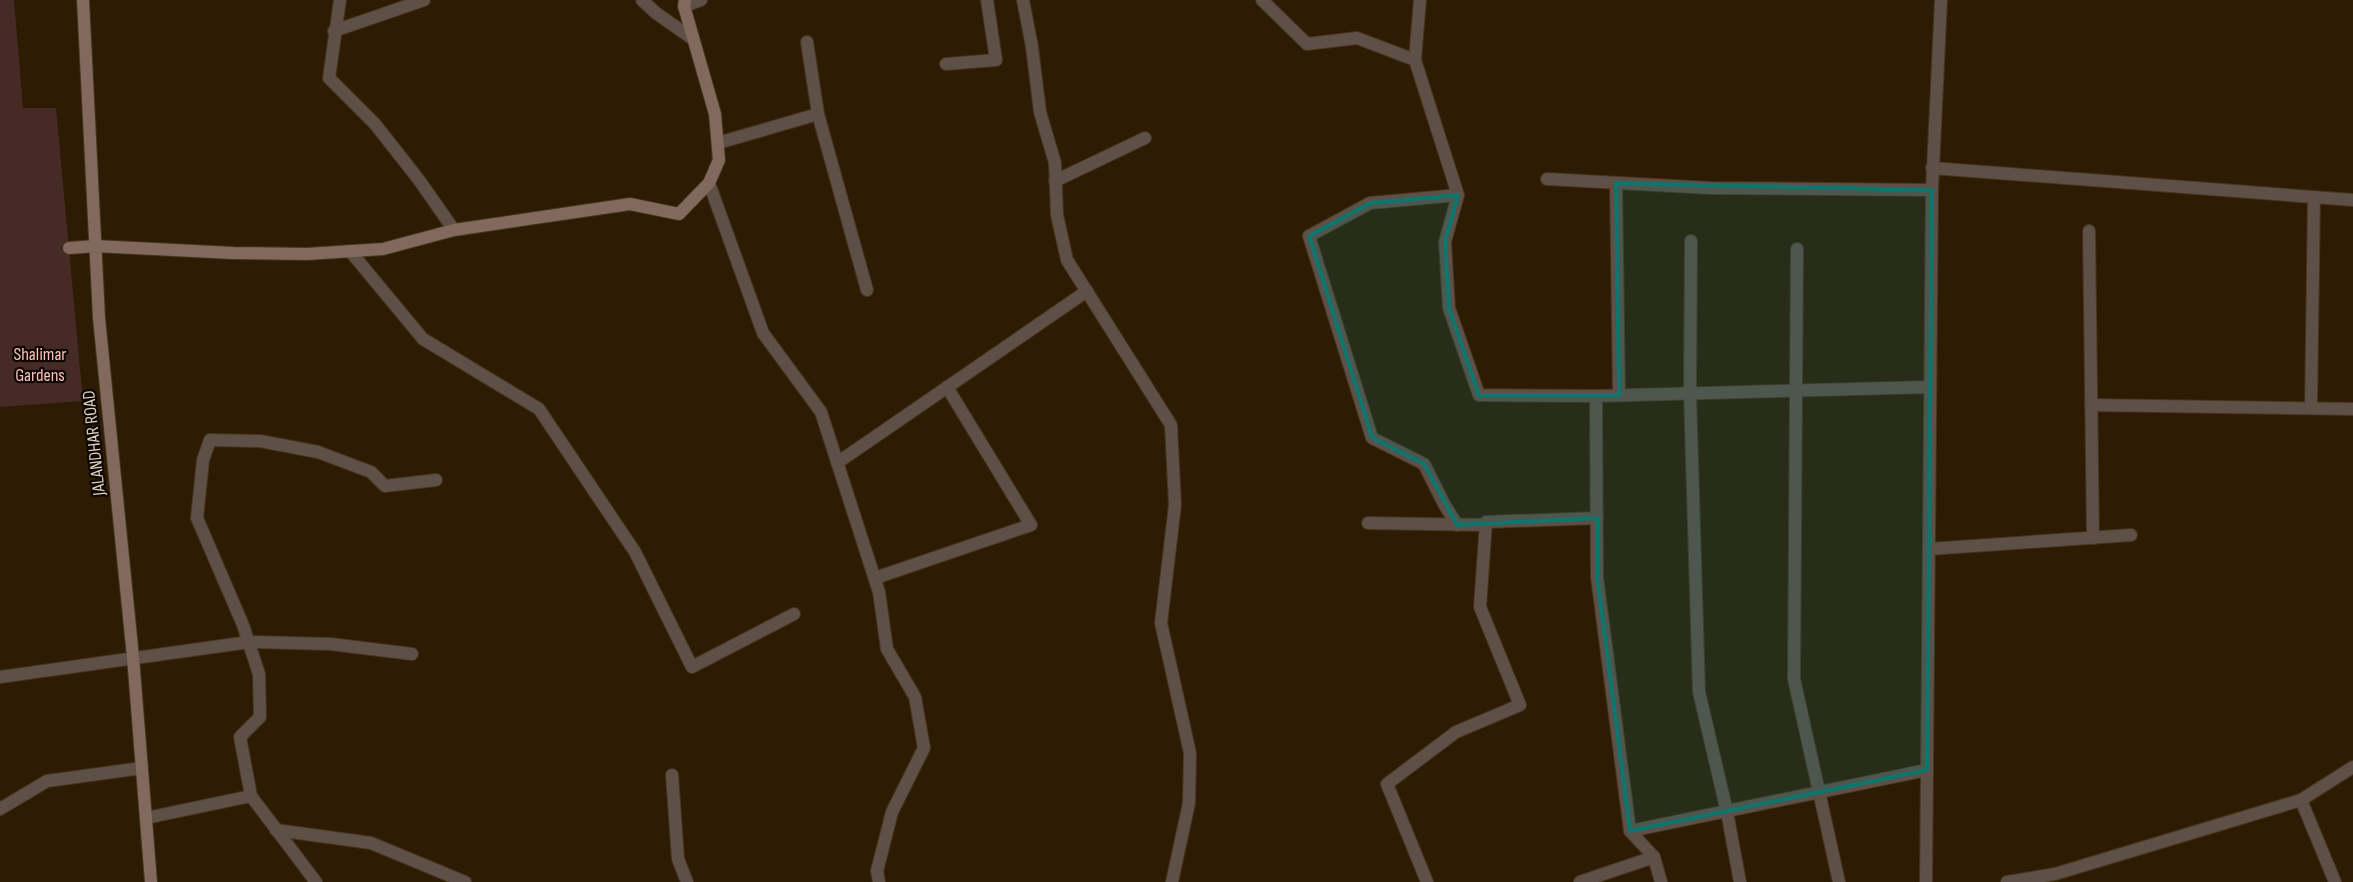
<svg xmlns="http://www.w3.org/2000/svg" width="2353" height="882" viewBox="0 0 2353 882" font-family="'Sofia Sans Condensed',sans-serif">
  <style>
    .green { fill: #462a26 }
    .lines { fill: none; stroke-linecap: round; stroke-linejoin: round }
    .street-casing { stroke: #46351e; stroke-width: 14 }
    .secondary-casing { stroke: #46351e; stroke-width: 14 }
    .street { stroke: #5e4f47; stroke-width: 12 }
    .secondary { stroke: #816a5d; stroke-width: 12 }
    .marked { fill: #0f766e; fill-opacity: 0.2; stroke: #0f766e; stroke-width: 4; stroke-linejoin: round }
    .labels { text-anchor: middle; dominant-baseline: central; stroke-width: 4.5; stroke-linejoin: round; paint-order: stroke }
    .park-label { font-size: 18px; fill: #fcc4bb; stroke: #0f0802 }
    .street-label { font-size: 18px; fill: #ddd2c3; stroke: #0f0802 }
  </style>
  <rect width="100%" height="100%" fill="#2d1b03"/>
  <polygon class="green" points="0,0 14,0 23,108 56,108 83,401 0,407"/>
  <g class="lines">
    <defs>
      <g id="street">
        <polyline points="340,0 329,78 375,124 419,180 454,230"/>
        <polyline points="642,0 656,13 693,39"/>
        <polyline points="1023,0 1032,47 1040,112 1055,163 1057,215 1067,260 1171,425 1175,505 1161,623 1190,753 1189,803 1172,882"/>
        <polyline points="1262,0 1307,44 1357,38 1415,60 1458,195 1445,242 1449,308 1479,395 1596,396"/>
        <polyline points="684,6 701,0"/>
        <polyline points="334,31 424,0"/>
        <polyline points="807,42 818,114 867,290"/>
        <polyline points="1415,60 1420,0"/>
        <polyline points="946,64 996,60 987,0"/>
        <polyline points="718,143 818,114"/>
        <polyline points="1932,168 2353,200"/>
        <polyline points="1547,179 1711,188 1932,190"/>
        <polyline points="1055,181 1145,138"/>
        <polyline points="709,183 763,333 821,412 879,592 887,649 915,697 924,748 892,812 877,871 879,882"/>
        <polyline points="1616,183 1619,395"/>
        <polyline points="2089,231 2093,538"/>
        <polyline points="1691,241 1690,394 1699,692 1727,812 1740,882"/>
        <polyline points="1797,249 1794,679 1839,882"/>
        <polyline points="350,251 423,339 539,409 635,552 692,667 794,614"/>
        <polyline points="2091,405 2353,409"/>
        <polyline points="2311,408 2314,197"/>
        <polyline points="837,463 1087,291"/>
        <polyline points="1368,523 1486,525"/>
        <polyline points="1457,525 1444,504 1424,464 1372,438 1309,236 1370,203 1458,195"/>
        <polyline points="1929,549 2131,535"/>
        <polyline points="875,578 1031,525 947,387"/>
        <polyline points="0,677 249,642 331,644 412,654"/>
        <polyline points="672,775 678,859 687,882"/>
        <polyline points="251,796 240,737 260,717 259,674 243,625 197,518 203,460 210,440 260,441 318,452 371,472 385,486 436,480"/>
        <polyline points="2301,800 2335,882"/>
        <polyline points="0,809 47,781 142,768"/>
        <polyline points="146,818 251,796 316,882"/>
        <polyline points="276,830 371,843 465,882"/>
        <polyline points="1630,831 1927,770"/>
        <polyline points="1427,882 1387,784 1456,732 1520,705 1480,607 1486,522 1597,518"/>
        <polyline points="1580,882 1654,857"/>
        <polyline points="1661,882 1654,857 1630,831 1597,577 1596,396 1930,387"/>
        <polyline points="1926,882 1932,190 1941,0"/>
        <polyline points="2007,882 2055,874 2301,800 2353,767"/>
      </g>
      <g id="secondary">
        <polyline points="83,0 99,318 133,657 151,882"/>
        <polyline points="69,248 95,246 233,253 307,254 383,249 454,230 630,204 679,214 709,183 719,160 715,114 684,6 685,0"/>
      </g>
    </defs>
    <use href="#street" class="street-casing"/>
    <use href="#secondary" class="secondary-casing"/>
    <use href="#street" class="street"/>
    <use href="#secondary" class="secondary"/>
  </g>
  <path class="marked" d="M1616,183L1932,190L1927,770L1630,831L1597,577V518L1457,525L1424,464L1372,438L1309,236L1370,203L1458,195L1445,242L1449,308L1479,395H1619Z"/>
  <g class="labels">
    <g class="park-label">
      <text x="40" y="354">Shalimar<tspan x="40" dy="21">Gardens</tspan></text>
    </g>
    <g class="street-label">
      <text transform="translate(94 443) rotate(-96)">JALANDHAR ROAD</text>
    </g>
  </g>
</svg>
